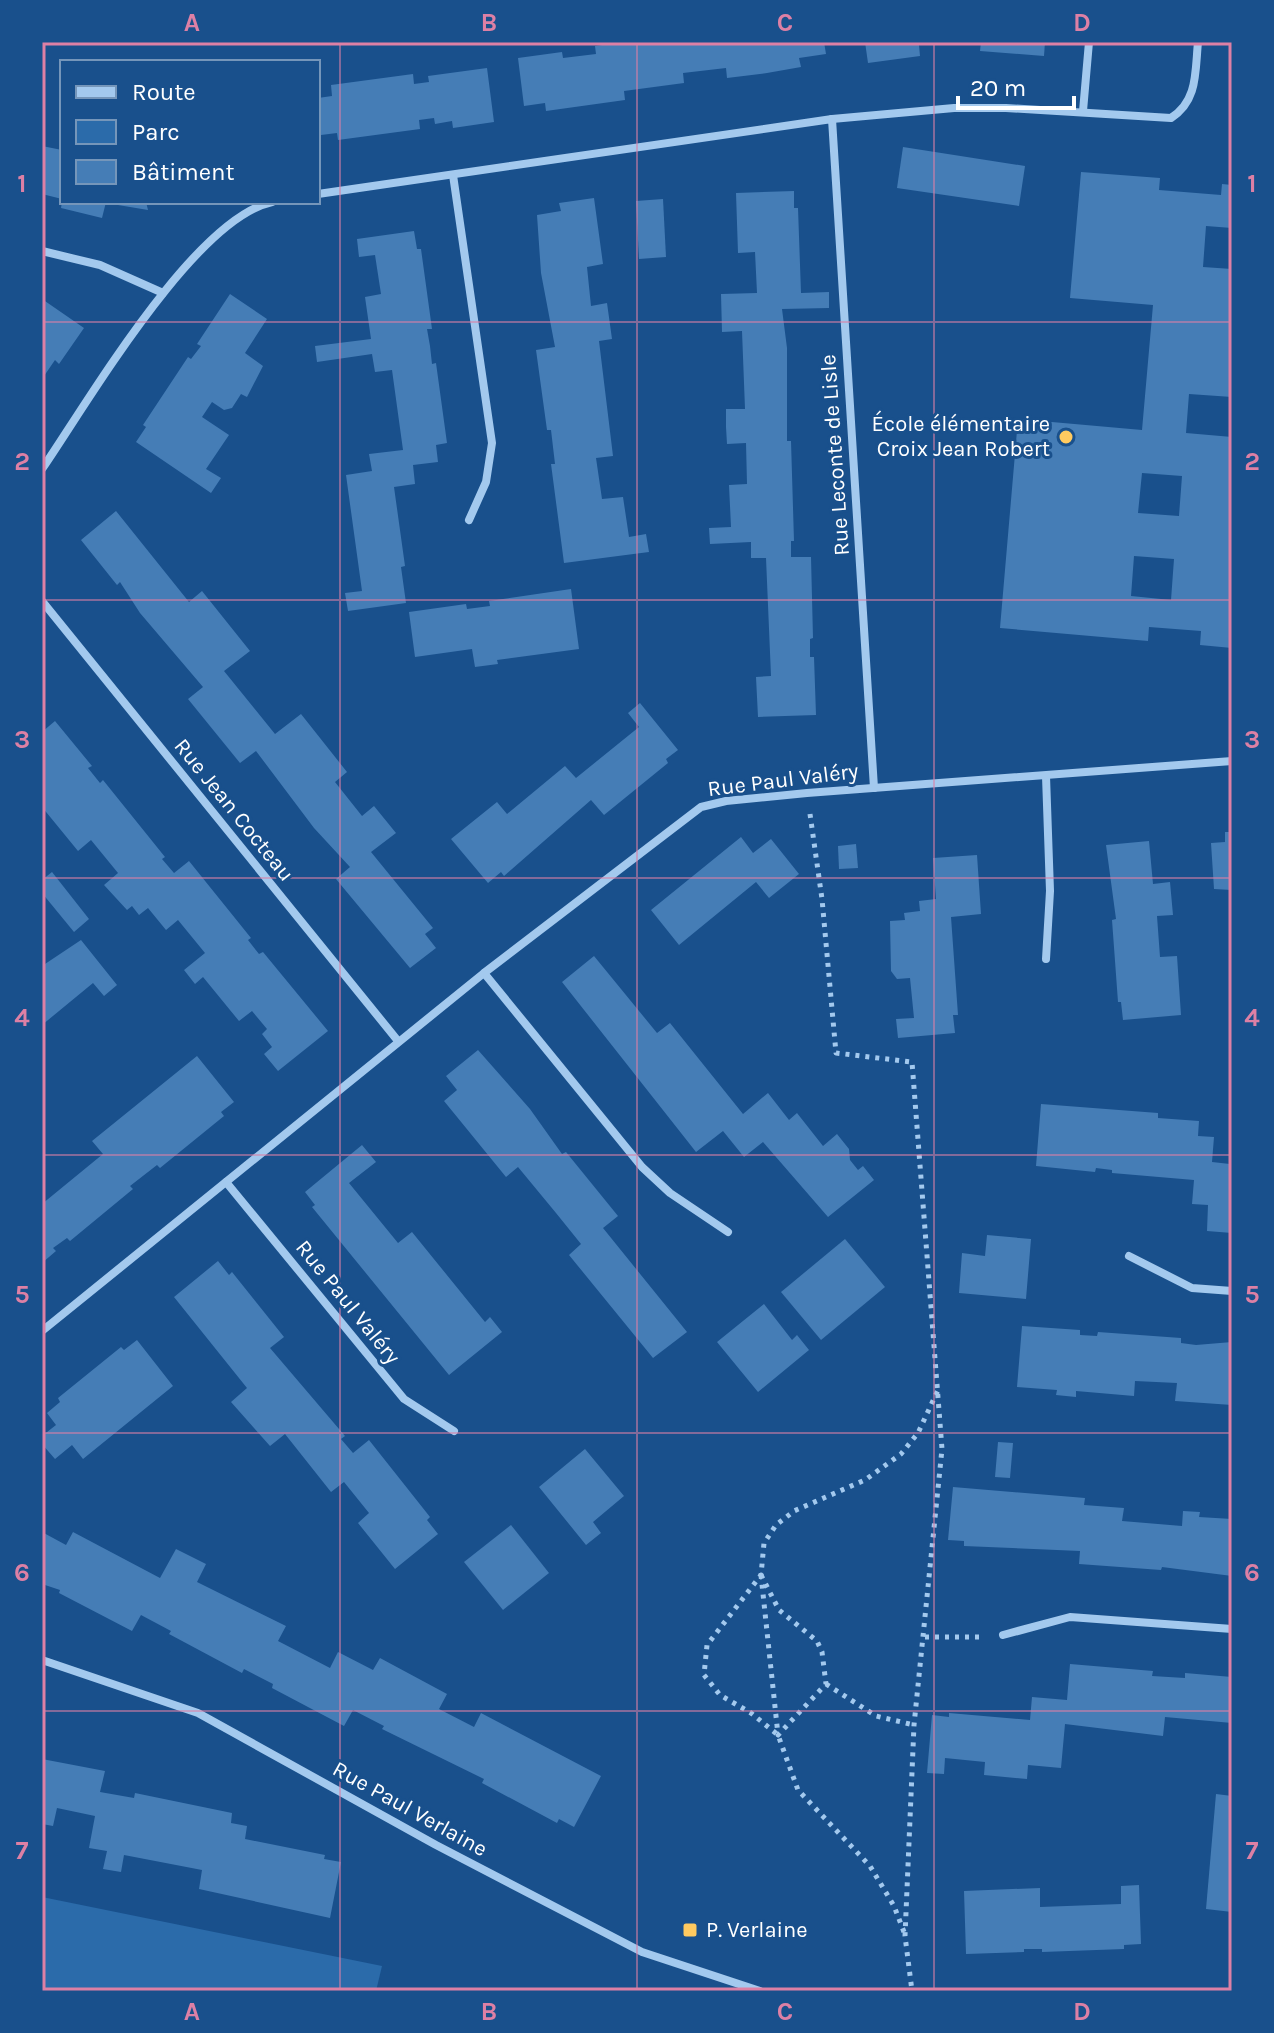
<svg xmlns="http://www.w3.org/2000/svg" width="1274" height="2033" viewBox="0 0 1274 2033" font-family="Karla,sans-serif">
  <style>
    .green { fill: #2b6baa }
    .building { fill: #457db6; fill-rule: evenodd }
    .lines { fill: none; stroke-linecap: round; stroke-linejoin: round }
    .path { stroke: #a3c9ee; stroke-width: 5; stroke-dasharray: 4 6; stroke-linecap: butt }
    .street { stroke: #a3c9ee; stroke-width: 8 }
    .grid { fill: none; stroke: #dd80a5; stroke-width: 2; stroke-opacity: 0.55 }
    .poi-dot { fill: #ffca60; stroke: #19508c; stroke-width: 3 }
    .labels { text-anchor: middle; dominant-baseline: central; stroke-width: 6; stroke-linejoin: round; paint-order: stroke }
    .poi-label { font-size: 22px; fill: #fff; stroke: #19508c; text-anchor: end }
    .street-label { font-size: 22px; fill: #fff; stroke: #19508c }
    .neatline { fill: none; stroke: #dd80a5; stroke-width: 3 }
    .grid-label { font-size: 26px; text-anchor: middle; font-weight: bold; fill: #dd80a5 }
  </style>
  <rect width="100%" height="100%" fill="#19508c"/>
  <polygon class="green" points="42,1897 382,1966 376,1991 42,1991"/>
  <g class="building">
    <polygon points="623,42 824,42 826,54 799,58 801,67 767,73 727,78 726,68 683,73 684,83 624,91 625,100 546,111 545,103 524,106 518,58 562,52 563,58 596,54 595,46"/>
    <polygon points="865,42 928,42 928,44 919,45 920,56 868,63"/>
    <polygon points="981,42 1045,42 1044,56 980,51"/>
    <polygon points="487,68 494,122 453,128 452,121 435,124 434,118 419,120 420,129 338,140 337,133 321,135 318,130 318,98 332,96 331,85 413,74 414,84 429,82 428,76"/>
    <polygon points="42,146 62,150 62,199 42,194"/>
    <polygon points="903,147 1025,166 1019,206 897,188"/>
    <path d="M1081,172L1160,178L1159,190L1221,195L1222,184L1232,185V228L1206,226L1203,267L1232,269V397L1189,394L1186,433L1232,437V648L1200,645L1201,631L1149,627L1148,641L1000,628L1018,419L1142,430L1153,305L1070,298ZM1142,473L1182,476L1179,516L1138,513ZM1134,556L1174,559L1171,600L1131,596Z"/>
    <polygon points="794,191 794,208 798,208 801,293 829,292 829,308 782,309 787,348 787,441 791,441 794,541 791,541 791,557 811,557 813,638 810,639 810,657 814,657 816,715 758,717 756,677 771,676 766,558 751,558 751,542 710,544 709,528 731,527 729,485 747,484 746,443 727,444 726,427 726,409 745,409 742,331 722,332 721,294 757,293 755,252 738,253 736,193"/>
    <polygon points="594,198 603,264 587,267 591,306 607,303 612,339 599,341 613,456 596,458 602,499 623,497 629,537 646,534 649,552 564,563 551,464 555,464 551,430 547,430 536,350 555,347 541,273 537,215 561,211 559,203"/>
    <polygon points="663,199 666,257 639,259 636,201"/>
    <polygon points="62,202 106,202 102,218 61,208"/>
    <polygon points="112,202 146,202 148,210 112,204"/>
    <polygon points="414,231 417,249 421,249 432,329 427,329 430,346 432,364 436,363 447,443 436,445 438,462 413,465 415,484 394,487 405,566 401,567 406,603 348,611 345,593 362,591 346,475 372,471 369,454 403,450 392,370 375,372 372,354 317,362 315,346 371,339 365,297 381,294 375,255 359,257 357,239"/>
    <polygon points="230,294 267,319 245,353 263,366 247,397 241,394 232,408 224,410 212,402 202,417 229,435 206,469 221,478 211,493 136,442 146,427 143,425 188,357 191,359 201,346 197,344"/>
    <polygon points="42,299 84,328 59,364 55,360 42,379"/>
    <polygon points="116,511 189,602 202,591 250,651 224,671 275,734 301,714 347,772 335,782 362,816 374,806 396,833 371,852 433,928 425,934 436,948 410,968 336,879 350,867 314,828 256,751 240,763 188,699 203,687 140,613 120,582 117,585 81,540"/>
    <polygon points="571,589 579,649 497,660 498,664 475,667 472,649 415,657 409,612 466,604 467,609 490,606 489,601"/>
    <polygon points="640,703 678,750 666,759 668,763 604,815 591,800 504,876 501,872 488,883 451,839 497,802 507,814 565,766 576,778 639,727 628,713"/>
    <polygon points="55,721 92,766 88,768 100,783 103,780 165,857 162,859 174,873 189,861 251,938 248,940 259,954 263,952 328,1031 278,1071 264,1054 272,1047 262,1034 267,1029 252,1011 239,1021 203,977 195,984 184,970 205,953 178,920 166,930 148,908 139,915 132,906 127,910 104,885 118,873 91,840 78,851 42,807 42,732"/>
    <polygon points="1225,832 1232,832 1232,890 1214,889 1211,843 1225,842"/>
    <polygon points="741,837 753,853 771,839 799,874 769,898 756,882 679,945 651,910"/>
    <polygon points="1149,841 1153,884 1170,882 1173,915 1157,916 1160,957 1177,956 1181,1015 1123,1020 1121,1002 1118,1002 1112,920 1116,919 1106,845"/>
    <polygon points="856,844 858,868 839,869 838,846"/>
    <polygon points="977,855 981,914 951,917 958,1015 953,1015 955,1033 898,1038 896,1019 914,1018 910,978 897,979 891,971 890,921 905,920 904,913 920,911 919,901 936,899 933,858"/>
    <polygon points="52,872 89,919 74,932 42,893 42,880"/>
    <polygon points="81,940 117,985 104,996 93,983 42,1025 42,966"/>
    <polygon points="594,956 657,1033 670,1023 743,1114 768,1093 789,1120 797,1113 823,1146 837,1134 849,1149 850,1160 858,1170 863,1166 874,1180 828,1217 763,1142 744,1157 723,1131 696,1152 562,982"/>
    <polygon points="478,1050 530,1109 562,1154 566,1152 618,1216 603,1228 687,1332 653,1358 569,1255 581,1244 556,1213 518,1167 506,1177 444,1101 457,1090 446,1076"/>
    <polygon points="197,1056 234,1102 221,1112 224,1116 160,1168 157,1165 130,1186 133,1189 70,1241 67,1238 53,1248 56,1251 42,1263 42,1204 103,1154 92,1141"/>
    <polygon points="1041,1104 1158,1113 1158,1118 1199,1121 1198,1136 1214,1137 1212,1162 1230,1164 1232,1233 1207,1231 1208,1205 1192,1204 1194,1180 1112,1173 1112,1170 1096,1168 1095,1172 1036,1166"/>
    <polygon points="362,1145 376,1162 349,1183 398,1243 412,1232 485,1322 490,1317 502,1332 449,1375 312,1207 315,1205 305,1192"/>
    <polygon points="987,1235 1031,1239 1026,1299 959,1293 962,1253 985,1256"/>
    <polygon points="845,1239 885,1287 821,1340 781,1292"/>
    <polygon points="218,1261 229,1275 232,1272 284,1337 270,1348 345,1436 341,1439 353,1453 369,1440 430,1517 427,1520 438,1534 395,1569 358,1523 369,1513 344,1482 331,1492 285,1434 270,1446 231,1402 247,1388 174,1297"/>
    <polygon points="764,1304 792,1340 797,1335 809,1350 758,1392 717,1342"/>
    <polygon points="1022,1326 1080,1330 1080,1335 1097,1336 1098,1332 1181,1338 1181,1343 1196,1345 1232,1342 1232,1405 1175,1401 1177,1383 1135,1381 1134,1396 1076,1391 1076,1397 1056,1395 1057,1390 1017,1387"/>
    <polygon points="137,1340 173,1386 83,1459 72,1445 55,1459 42,1444 42,1436 56,1425 47,1413 60,1402 58,1398 121,1347 124,1350"/>
    <polygon points="998,1442 1013,1443 1010,1478 995,1477"/>
    <polygon points="585,1449 624,1496 593,1522 601,1533 586,1545 539,1487"/>
    <polygon points="953,1487 1085,1498 1084,1505 1124,1508 1122,1521 1182,1526 1183,1511 1200,1512 1199,1517 1232,1519 1232,1576 1162,1567 1161,1570 1079,1564 1080,1551 964,1546 964,1541 948,1540"/>
    <polygon points="511,1525 549,1573 503,1610 464,1562"/>
    <polygon points="42,1532 66,1545 73,1532 160,1578 176,1549 206,1564 197,1582 286,1626 278,1641 330,1668 338,1652 373,1670 380,1658 447,1694 439,1709 474,1727 481,1713 601,1776 574,1827 559,1819 557,1823 482,1783 484,1779 382,1729 384,1726 353,1710 344,1726 272,1688 273,1684 244,1669 242,1673 169,1634 171,1631 141,1615 132,1631 59,1593 60,1590 42,1584"/>
    <polygon points="1070,1664 1153,1671 1152,1676 1185,1678 1185,1673 1232,1677 1232,1723 1165,1717 1163,1736 1065,1724 1061,1768 1028,1765 1027,1779 984,1775 985,1762 945,1758 944,1774 927,1773 932,1715 949,1717 949,1713 1030,1720 1032,1697 1067,1700"/>
    <polygon points="42,1759 105,1771 100,1792 134,1798 135,1793 232,1813 231,1823 247,1826 245,1839 325,1855 324,1859 341,1862 330,1918 199,1889 202,1870 124,1855 121,1872 103,1869 107,1851 89,1848 95,1816 57,1808 53,1826 42,1824"/>
    <polygon points="1216,1794 1232,1796 1232,1912 1206,1909"/>
    <polygon points="1139,1885 1141,1944 1124,1945 1124,1949 1042,1952 1042,1949 1024,1949 1024,1952 966,1954 964,1891 1040,1888 1040,1907 1121,1904 1121,1886"/>
  </g>
  <g class="lines">
    <g class="path">
      <polyline points="810,814 822,899 836,1053 912,1062 942,1449 914,1725 905,1936 912,1991"/>
      <polygon points="761,1575 779,1610 817,1641 822,1652 826,1684 778,1735"/>
      <polyline points="925,1637 979,1637"/>
      <polyline points="826,1684 876,1716 914,1725"/>
      <polyline points="904,1932 894,1906 870,1866 798,1790 778,1735 751,1713 720,1695 704,1675 707,1645 761,1575 764,1543 776,1525 794,1511 865,1480 901,1454 918,1433 938,1390"/>
    </g>
    <g class="street">
      <polyline points="1083,111 1089,42"/>
      <path d="M832,119L954,108H1006L1171,118C1198,101 1195,72 1198,42"/>
      <polyline points="453,175 492,443 486,482 469,520"/>
      <polyline points="318,194 832,119 874,788"/>
      <polyline points="42,251 100,265 163,293"/>
      <path d="M42,469C88,402 194,219 272,202"/>
      <polyline points="42,601 398,1041"/>
      <polyline points="1046,959 1050,891 1046,776"/>
      <polyline points="484,973 642,1167 670,1193 728,1232"/>
      <polyline points="226,1182 404,1399 454,1431"/>
      <polyline points="1129,1256 1192,1288 1232,1291"/>
      <polyline points="42,1331 484,973 701,807 726,801 807,793 1232,761"/>
      <polyline points="1003,1635 1070,1617 1232,1629"/>
      <polyline points="42,1660 198,1713 436,1845 642,1952 760,1991"/>
    </g>
  </g>
  <path class="grid" d="M340,42V1991M637,42V1991M934,42V1991M42,322H1232M42,600H1232M42,878H1232M42,1155H1232M42,1433H1232M42,1711H1232"/>
  <g class="poi-dot">
    <circle cx="1066" cy="437" r="8"/>
    <rect x="682" y="1922" width="16" height="16" rx="4"/>
  </g>
  <g class="labels">
    <g class="poi-label">
      <text x="1050" y="424">École élémentaire<tspan x="1050" dy="25">Croix Jean Robert</tspan></text>
      <text x="706" y="1930" text-anchor="start">P. Verlaine</text>
    </g>
    <g class="street-label">
      <text transform="translate(835 455) rotate(-94)">Rue Leconte de Lisle</text>
      <text transform="translate(783 780) rotate(-7)">Rue Paul Valéry</text>
      <text transform="translate(234 810) rotate(51)">Rue Jean Cocteau</text>
      <text transform="translate(348 1302) rotate(51)">Rue Paul Valéry</text>
      <text transform="translate(410 1809) rotate(29)">Rue Paul Verlaine</text>
    </g>
  </g>
  <rect width="1274" height="2033" fill="none" stroke="#19508c" stroke-width="88"/>
  <rect x="60" y="60" width="260" height="144" fill="#19508c" stroke="#7596ba" stroke-width="2"/>
  <rect x="76" y="86" width="40" height="12" fill="#a3c9ee" stroke="#7596ba" stroke-width="2"/>
  <text x="132" y="100" font-size="24" fill="#ffffff">Route</text>
  <rect x="76" y="120" width="40" height="24" fill="#2b6baa" stroke="#7596ba" stroke-width="2"/>
  <text x="132" y="140" font-size="24" fill="#ffffff">Parc</text>
  <rect x="76" y="160" width="40" height="24" fill="#457db6" stroke="#7596ba" stroke-width="2"/>
  <text x="132" y="180" font-size="24" fill="#ffffff">Bâtiment</text>
  <path d="M958 96v12h116v-12" fill="none" stroke="#ffffff" stroke-width="4"/>
  <text x="970" y="96" font-size="24" fill="#ffffff" stroke="#19508c" stroke-width="6" paint-order="stroke">20 m</text>
  <rect x="44" y="44" width="1186" height="1945" class="neatline"/>
  <g class="grid-label">
    <text x="192" y="31">A</text>
    <text x="489" y="31">B</text>
    <text x="785" y="31">C</text>
    <text x="1082" y="31">D</text>
    <text x="22" y="192">1</text>
    <text x="1252" y="192">1</text>
    <text x="22" y="470">2</text>
    <text x="1252" y="470">2</text>
    <text x="22" y="748">3</text>
    <text x="1252" y="748">3</text>
    <text x="22" y="1026">4</text>
    <text x="1252" y="1026">4</text>
    <text x="22" y="1303">5</text>
    <text x="1252" y="1303">5</text>
    <text x="22" y="1581">6</text>
    <text x="1252" y="1581">6</text>
    <text x="22" y="1859">7</text>
    <text x="1252" y="1859">7</text>
    <text x="192" y="2020">A</text>
    <text x="489" y="2020">B</text>
    <text x="785" y="2020">C</text>
    <text x="1082" y="2020">D</text>
  </g>
</svg>
